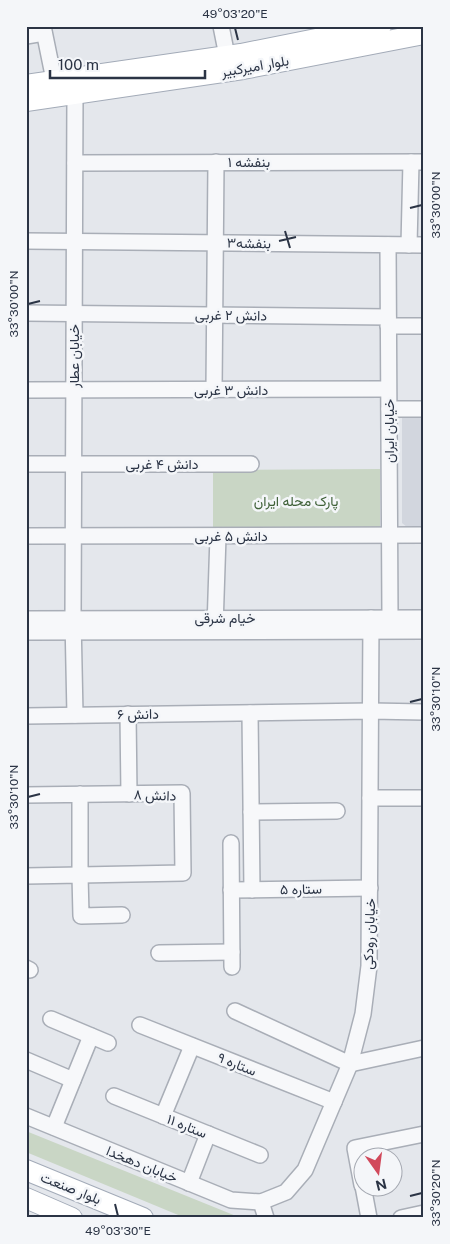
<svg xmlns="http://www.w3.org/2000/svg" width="450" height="1244" viewBox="0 0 450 1244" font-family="'Public Sans',Vazirmatn,sans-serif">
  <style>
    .built { fill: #d2d6de }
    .green { fill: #c9d6c5 }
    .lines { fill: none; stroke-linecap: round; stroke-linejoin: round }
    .minor-casing { stroke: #a9aeb7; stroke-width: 18 }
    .major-casing { stroke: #a3abb8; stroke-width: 22 }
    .minor { stroke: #f7f8fa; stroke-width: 15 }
    .major { stroke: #fff; stroke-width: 20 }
    .ticks { fill: none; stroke: #2b3445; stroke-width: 2 }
    .labels { text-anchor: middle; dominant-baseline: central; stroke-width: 5; stroke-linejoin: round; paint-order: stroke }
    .street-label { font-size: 14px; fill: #2b3445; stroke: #f4f6f9 }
    .park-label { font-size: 14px; fill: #3f6138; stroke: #f4f6f9 }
    .neatline { fill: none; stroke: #2b3445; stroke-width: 2 }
    .ticks-label { font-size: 12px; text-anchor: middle; fill: #2b3445 }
  </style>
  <rect width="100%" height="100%" fill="#e4e7ec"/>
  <polygon class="built" points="402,418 424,418 424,527 407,527 402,523"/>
  <g class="green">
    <polygon points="380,469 380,532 213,532 213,470"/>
    <polygon points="26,1131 241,1218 183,1217 26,1152"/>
  </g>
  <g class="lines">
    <defs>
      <g id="minor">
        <polyline points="43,26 54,80"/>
        <polyline points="221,26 227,56"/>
        <polyline points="26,36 44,33"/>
        <polyline points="75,163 424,162"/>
        <polyline points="26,241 424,245"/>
        <polyline points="388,245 390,618"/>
        <polyline points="409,245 411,162"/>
        <polyline points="26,313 388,317"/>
        <polyline points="388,326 424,326"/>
        <polyline points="26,390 388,389"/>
        <polyline points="214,390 216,162"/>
        <polyline points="389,409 424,409"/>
        <polyline points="26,464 251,464"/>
        <polyline points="26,536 424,535"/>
        <polyline points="26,619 424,618"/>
        <polyline points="215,627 218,536"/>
        <polyline points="26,632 424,631"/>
        <polyline points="250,713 252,890"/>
        <polyline points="128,714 129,794"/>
        <polyline points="75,715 73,619 75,93"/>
        <polyline points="26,716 371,711 424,712"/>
        <path d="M26,795C78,794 130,794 182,793L183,873L80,875V794"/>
        <polyline points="370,798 424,798"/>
        <polyline points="251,812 337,811"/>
        <polyline points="231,843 232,967"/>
        <polyline points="26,876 80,875 81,916 122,915"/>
        <polyline points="231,890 370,888"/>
        <polyline points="159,953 232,952"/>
        <polyline points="26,968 30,970"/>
        <polyline points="235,1011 350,1064 424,1048"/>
        <polyline points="51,1019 108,1043"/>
        <polyline points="140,1025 334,1102"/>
        <polyline points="26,1060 73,1080"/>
        <polyline points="114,1096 260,1155"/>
        <polyline points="26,1116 231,1200 261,1202 286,1192 305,1170 350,1064 363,1014 369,966 371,618"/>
        <polyline points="163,1116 192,1046"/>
        <polyline points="54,1127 91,1036"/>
        <polyline points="189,1183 208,1134"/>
        <polyline points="362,1185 355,1148 424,1134"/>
        <polyline points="363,1186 369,1218"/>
        <polyline points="261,1202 266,1218"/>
        <polyline points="401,1218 424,1213"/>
      </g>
      <g id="major">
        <polyline points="26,85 241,54 381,26"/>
        <polyline points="26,101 243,69 424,34"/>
        <polyline points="26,1170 143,1218"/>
        <polyline points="26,1198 72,1218"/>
      </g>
    </defs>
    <use href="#minor" class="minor-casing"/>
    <use href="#major" class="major-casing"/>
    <use href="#minor" class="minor"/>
    <use href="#major" class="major"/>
  </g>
  <path class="ticks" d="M235,28L238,40M410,208L422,205M285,231L290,248M279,241L296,237M28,304L40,301M410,702L422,699M28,797L40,794M410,1196L422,1193M115,1204L118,1216"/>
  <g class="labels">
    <g class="street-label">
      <text transform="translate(255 66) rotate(-10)">بلوار امیرکبیر</text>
      <text x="249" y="162">بنفشه ۱</text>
      <text transform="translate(249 243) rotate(1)">بنفشه۳</text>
      <text transform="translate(231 315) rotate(1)">دانش ۲ غربی</text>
      <text transform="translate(74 356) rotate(-90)">خیابان عطار</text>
      <text x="231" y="390">دانش ۳ غربی</text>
      <text transform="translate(389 431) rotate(-90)">خیابان ایران</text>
      <text x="162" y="464">دانش ۴ غربی</text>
      <text x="231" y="536">دانش ۵ غربی</text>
      <text x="225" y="618">خیام شرقی</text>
      <text transform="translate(138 714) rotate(-1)">دانش ۶</text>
      <text transform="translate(155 795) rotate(2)">دانش ۸</text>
      <text transform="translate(301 889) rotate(-1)">ستاره ۵</text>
      <text transform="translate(369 934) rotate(-88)">خیابان رودکی</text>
      <text transform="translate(237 1064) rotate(22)">ستاره ۹</text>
      <text transform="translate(187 1126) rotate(22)">ستاره ۱۱</text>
      <text transform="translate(142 1164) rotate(22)">خیابان دهخدا</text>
      <text transform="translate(71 1188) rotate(22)">بلوار صنعت</text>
    </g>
    <g class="park-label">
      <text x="296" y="501">پارک محله ایران</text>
    </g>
  </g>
  <rect width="450" height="1244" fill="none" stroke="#f4f6f9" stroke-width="55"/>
  <g transform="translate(378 1172) rotate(166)"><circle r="24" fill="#f4f6f9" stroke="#a4a8b1"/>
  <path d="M0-4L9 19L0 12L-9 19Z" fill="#d1495b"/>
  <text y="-8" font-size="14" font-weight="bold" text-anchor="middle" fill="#2b3445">N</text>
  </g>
  <path d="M50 70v8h155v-8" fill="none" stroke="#2b3445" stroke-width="2.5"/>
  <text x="58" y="70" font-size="15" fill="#2b3445" stroke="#f4f6f9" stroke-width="4" paint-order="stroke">100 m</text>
  <rect x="28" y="28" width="394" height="1188" class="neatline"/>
  <g class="ticks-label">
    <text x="235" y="18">49°03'20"E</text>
    <text transform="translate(436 205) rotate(-90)" y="4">33°30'00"N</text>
    <text transform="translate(14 304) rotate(-90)" y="4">33°30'00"N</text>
    <text transform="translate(436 699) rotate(-90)" y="4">33°30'10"N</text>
    <text transform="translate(14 797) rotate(-90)" y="4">33°30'10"N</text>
    <text transform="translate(436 1193) rotate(-90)" y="4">33°30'20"N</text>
    <text x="118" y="1235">49°03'30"E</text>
  </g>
</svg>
